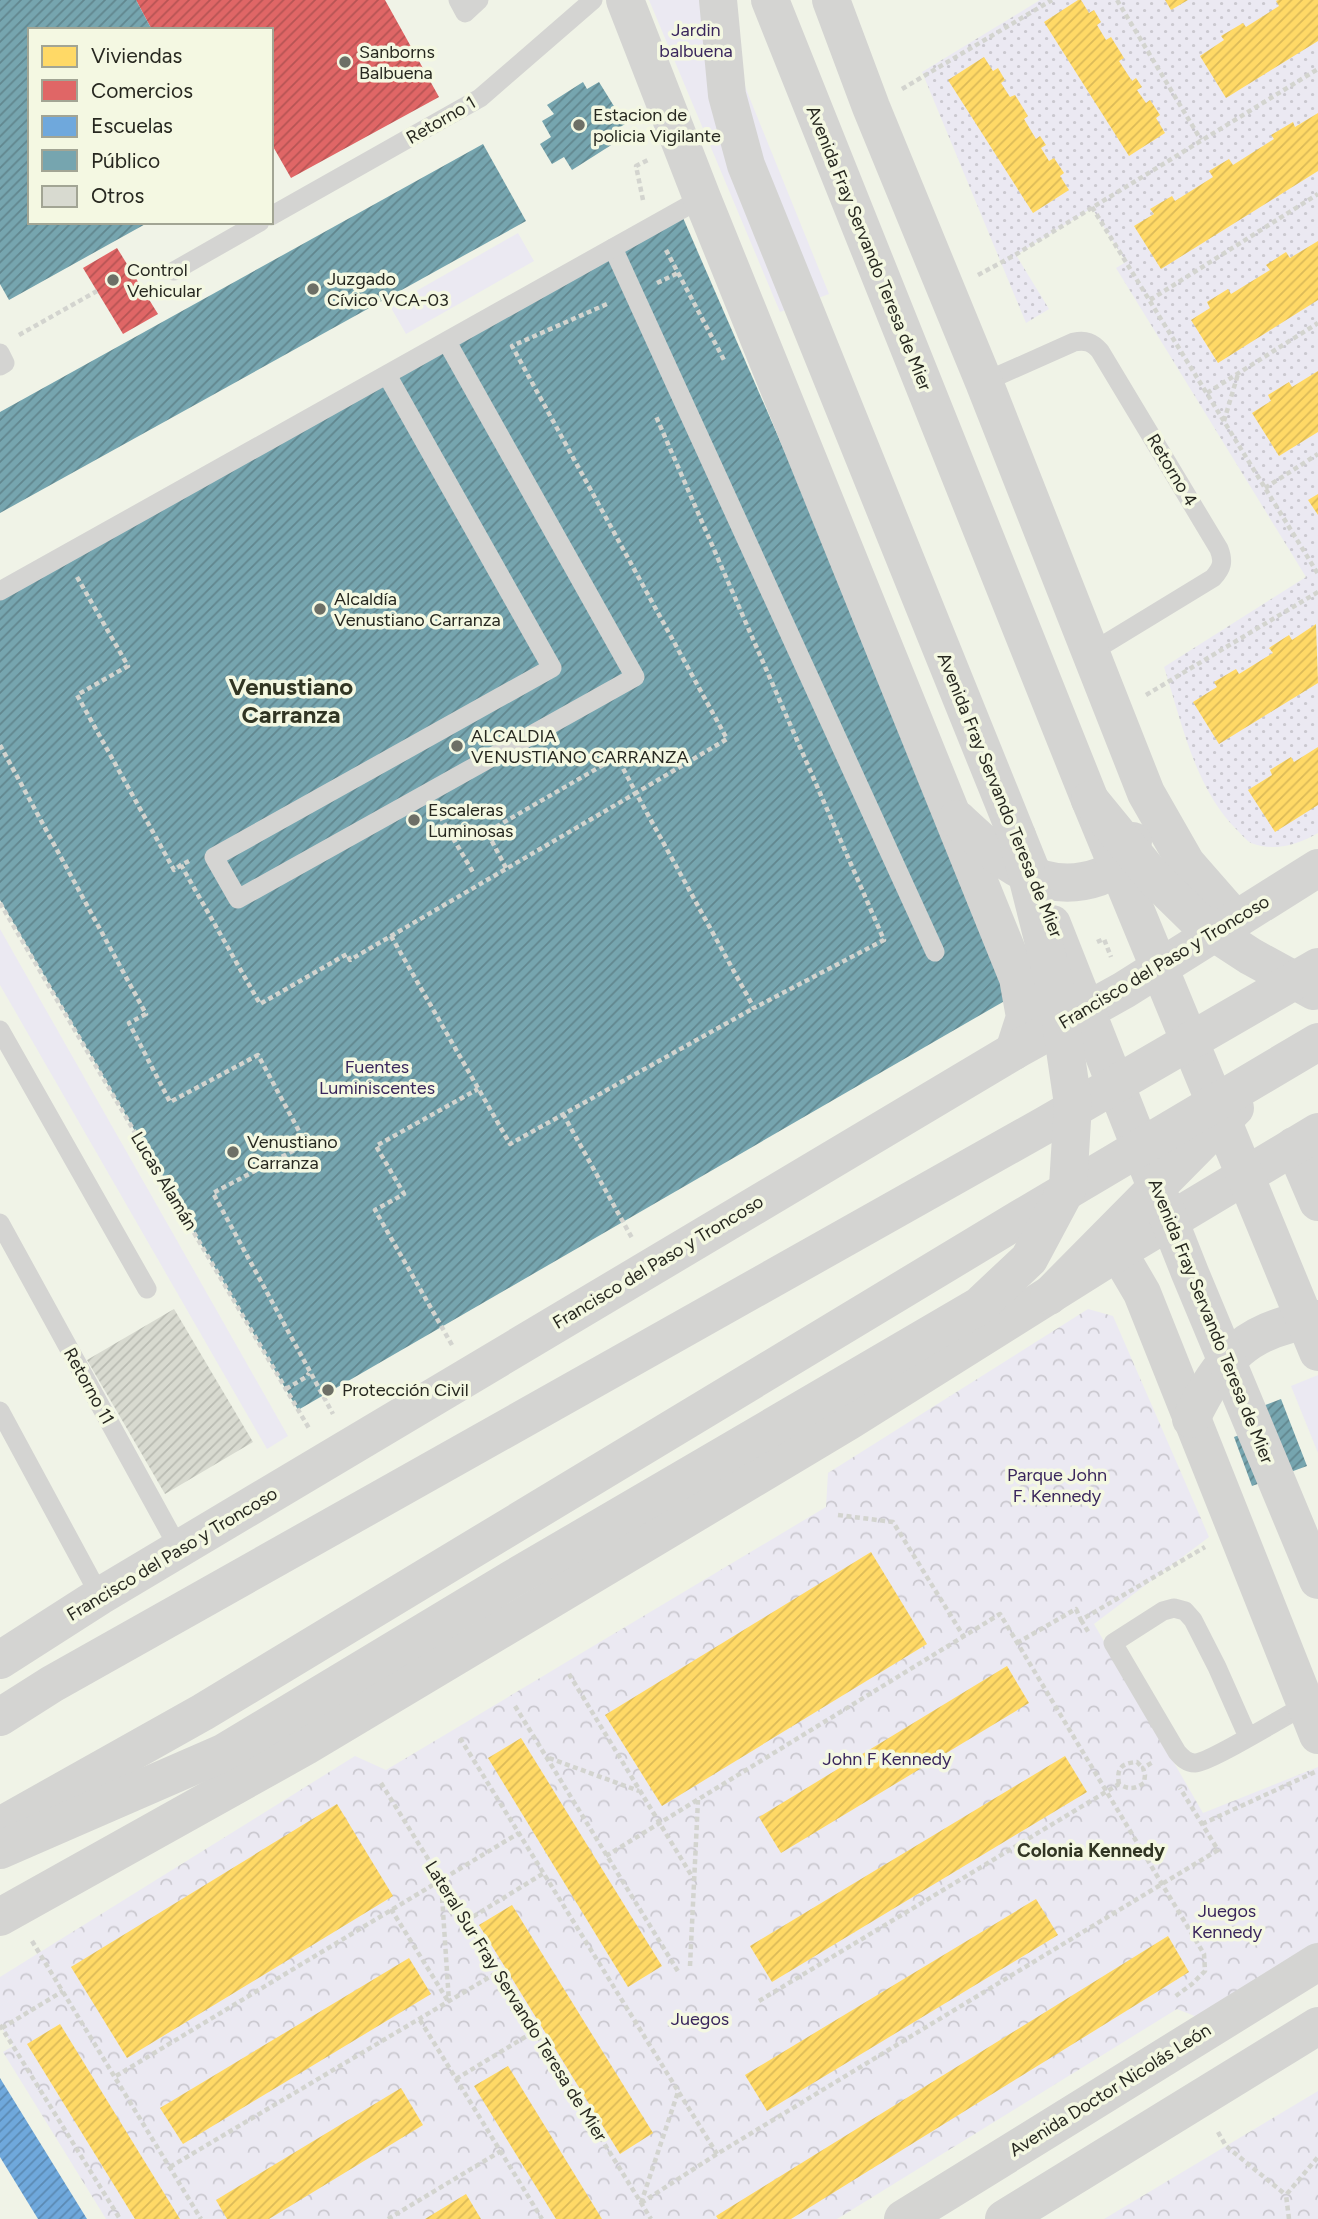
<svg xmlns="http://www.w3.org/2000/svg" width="1318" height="2219" viewBox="0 0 1318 2219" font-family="Figtree,sans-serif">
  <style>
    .grass { fill: url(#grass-dots) }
    .forest { fill: url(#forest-crowns) }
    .garden { fill: #ebe9f2 }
    .homes { fill: url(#homes-hatch) }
    .shops { fill: url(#shops-hatch) }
    .schools { fill: url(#schools-hatch) }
    .public { fill: url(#public-hatch) }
    .building { fill: url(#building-hatch) }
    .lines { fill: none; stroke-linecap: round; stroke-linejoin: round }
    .path { stroke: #d3d4cf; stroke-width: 4.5; stroke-dasharray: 5 3.5; stroke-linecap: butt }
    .lane { stroke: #d4d4d2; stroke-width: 19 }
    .secondary { stroke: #d4d4d2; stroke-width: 38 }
    .primary { stroke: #d4d4d2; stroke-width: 38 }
    .highway { stroke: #d4d4d2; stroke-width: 38 }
    .poi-dot { fill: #6d6f66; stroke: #f4f8e2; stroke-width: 2.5 }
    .labels { text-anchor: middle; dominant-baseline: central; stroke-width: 7; stroke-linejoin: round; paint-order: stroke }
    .park-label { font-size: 18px; fill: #3a265c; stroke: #f4f8e2 }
    .poi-label { font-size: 18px; fill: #272820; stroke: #f4f8e2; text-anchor: start }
    .street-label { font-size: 18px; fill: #272820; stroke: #f4f8e2 }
    .neighbourhood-label { font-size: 19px; font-weight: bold; fill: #313523; stroke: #f4f8e2 }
    .district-label { font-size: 24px; font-weight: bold; fill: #313523; stroke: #f4f8e2 }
  </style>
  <defs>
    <pattern id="grass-dots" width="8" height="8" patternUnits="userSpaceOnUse" patternTransform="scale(1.75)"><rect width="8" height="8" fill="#ebe9f2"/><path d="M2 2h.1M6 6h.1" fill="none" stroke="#cac8cf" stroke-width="1.8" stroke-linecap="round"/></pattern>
    <pattern id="forest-crowns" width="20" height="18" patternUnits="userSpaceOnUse" patternTransform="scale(1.75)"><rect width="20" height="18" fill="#ebe9f2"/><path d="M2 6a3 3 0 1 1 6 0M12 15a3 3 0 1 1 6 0" fill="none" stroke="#cac8cf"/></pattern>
    <pattern id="homes-hatch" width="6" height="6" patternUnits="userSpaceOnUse" patternTransform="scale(1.75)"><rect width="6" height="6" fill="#ffd966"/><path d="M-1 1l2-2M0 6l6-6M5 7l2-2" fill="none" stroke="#dbba58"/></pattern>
    <pattern id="shops-hatch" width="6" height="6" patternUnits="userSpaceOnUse" patternTransform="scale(1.75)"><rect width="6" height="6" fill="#e06666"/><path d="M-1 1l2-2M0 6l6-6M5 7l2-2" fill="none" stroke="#b65454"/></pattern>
    <pattern id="schools-hatch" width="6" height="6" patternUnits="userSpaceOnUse" patternTransform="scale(1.75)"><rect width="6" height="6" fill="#6fa8dc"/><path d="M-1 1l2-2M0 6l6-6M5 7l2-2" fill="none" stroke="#5b89b2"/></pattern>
    <pattern id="public-hatch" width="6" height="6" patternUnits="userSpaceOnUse" patternTransform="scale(1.75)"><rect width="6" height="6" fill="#76a5af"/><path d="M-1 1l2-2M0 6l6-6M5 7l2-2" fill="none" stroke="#61868e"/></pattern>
    <pattern id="building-hatch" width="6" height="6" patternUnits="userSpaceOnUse" patternTransform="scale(1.75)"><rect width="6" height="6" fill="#d8dad0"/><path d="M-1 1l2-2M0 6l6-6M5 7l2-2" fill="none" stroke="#b9bbb2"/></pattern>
  </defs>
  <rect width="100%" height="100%" fill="#f0f3e7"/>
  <path class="grass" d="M1040,0H1318V833C1297,845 1275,852 1251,843C1247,841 1243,836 1239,832C1195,790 1182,723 1164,667L1306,577L1116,268L1126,262L1092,208L1016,255L1049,309L1026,323L922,72Z"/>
  <g class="forest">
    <polygon points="1088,1309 1113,1316 1209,1537 1094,1624 1203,1813 1318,1767 1318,1955 1210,2022 1177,2009 837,2219 106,2219 3,2052 13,2046 0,2025 0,1977 355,1756 386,1770 826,1507 828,1473"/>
    <polygon points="1318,2091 1318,2219 1104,2219"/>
  </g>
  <g class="garden">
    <polygon points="649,0 710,0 829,294 780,312"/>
    <polygon points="518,233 534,261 406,334 390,306"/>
    <polygon points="0,929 288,1436 267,1449 0,985"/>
    <polygon points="1318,1375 1318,1453 1291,1386"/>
  </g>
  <g class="homes">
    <polygon points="1078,0 1081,0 1089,13 1094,10 1101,22 1097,25 1106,40 1111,37 1124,58 1119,61 1132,81 1136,78 1142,87 1137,90 1146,103 1150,100 1160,115 1156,118 1165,133 1129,156 1044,22"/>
    <polygon points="1165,0 1188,0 1171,10"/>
    <polygon points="1278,0 1318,0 1318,41 1226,98 1200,56 1224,40 1221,36 1243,23 1246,27 1279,6 1276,1"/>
    <polygon points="984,57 993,71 998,68 1005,80 1001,83 1010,97 1015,95 1028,116 1024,119 1036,139 1040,136 1046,145 1041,148 1049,161 1054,158 1064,173 1060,176 1069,190 1033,213 948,80"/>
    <polygon points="1318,113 1318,171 1161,269 1134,226 1154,214 1150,209 1172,196 1175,201 1213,177 1209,171 1229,159 1233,165 1274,139 1271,135 1293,122 1295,127"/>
    <polygon points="1318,241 1318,300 1218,363 1191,320 1210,308 1207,302 1228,289 1231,294 1270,270 1266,265 1286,252 1290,258"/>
    <polygon points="1318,371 1318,432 1279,456 1252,413 1271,401 1268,395 1289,382 1292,387"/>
    <polygon points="1318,494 1318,515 1308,500"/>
    <polygon points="1316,624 1318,683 1219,744 1193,702 1217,687 1214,682 1236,669 1239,674 1273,653 1269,648 1289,635 1292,640"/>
    <polygon points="1318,747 1318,805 1275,832 1248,790 1272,775 1270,770 1291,757 1294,762"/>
    <polygon points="871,1552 927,1644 662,1806 605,1715"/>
    <polygon points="1007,1666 1029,1703 781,1853 759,1817"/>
    <polygon points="521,1738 662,1966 628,1987 488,1758"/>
    <polygon points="1065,1756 1087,1792 772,1982 750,1946"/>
    <polygon points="337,1804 393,1896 127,2058 71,1967"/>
    <polygon points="1036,1899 1058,1935 767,2111 745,2075"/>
    <polygon points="512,1905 653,2133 620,2154 479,1925"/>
    <polygon points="1168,1936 1189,1972 791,2219 718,2219 716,2216"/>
    <polygon points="409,1958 431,1994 183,2144 160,2108"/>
    <polygon points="60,2024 180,2219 135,2219 27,2044"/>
    <polygon points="508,2066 602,2219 556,2219 474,2086"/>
    <polygon points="401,2088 423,2125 269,2219 227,2219 216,2200"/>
    <polygon points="466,2194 481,2219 425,2219"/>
  </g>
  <g class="shops">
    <polygon points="136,0 385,0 439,97 291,178 271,143 271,30 152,30"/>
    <polygon points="117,248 158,314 123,334 83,268"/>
  </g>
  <polygon class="schools" points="0,2078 87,2219 38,2219 0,2157"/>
  <g class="public">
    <polygon points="0,0 136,0 152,30 30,30 30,222 149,222 9,300 0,284"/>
    <polygon points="583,82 587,89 599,82 625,124 611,133 616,142 572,170 564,157 552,164 540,144 551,137 542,121 554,114 547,105"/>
    <polygon points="483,144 526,221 0,513 0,412"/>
    <polygon points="680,211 1020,992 298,1410 0,900 0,593"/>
    <polygon points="1281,1399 1307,1466 1252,1486 1234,1437 1258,1428 1252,1410"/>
  </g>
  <polygon class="building" points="174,1309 253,1442 165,1494 87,1360"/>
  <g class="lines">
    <g class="path">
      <polyline points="1117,0 1201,140"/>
      <polyline points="902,89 1052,0"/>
      <polyline points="643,200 636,166 650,159"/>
      <polyline points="1092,207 1318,574"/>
      <polyline points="666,250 724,360"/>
      <polyline points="978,275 1015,255 1318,69"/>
      <polyline points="657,283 678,273"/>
      <polyline points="1150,300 1318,194"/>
      <polyline points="19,335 97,291"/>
      <polyline points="1207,393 1318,323"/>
      <polyline points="1224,421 1238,374"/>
      <polyline points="1265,488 1318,454"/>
      <polyline points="77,577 128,666 77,695 174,870 181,865"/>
      <polyline points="1146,695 1318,592"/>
      <polyline points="0,745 146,1014 129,1023 170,1102 258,1055 306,1144 213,1193 333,1414"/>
      <polyline points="440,816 474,874"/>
      <polyline points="189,861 181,865 260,1004 347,954 350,960 636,793 754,1008 884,940 655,414"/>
      <polyline points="506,868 487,832 617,757 636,793 727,739 512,346 607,304"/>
      <polyline points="0,903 310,1430"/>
      <polyline points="391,936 510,1144 754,1008"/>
      <polyline points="1097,942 1104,939 1111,957"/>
      <polyline points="563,1114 632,1238"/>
      <polyline points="452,1345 375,1210 404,1194 376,1146 478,1089"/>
      <polyline points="286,1389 306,1377 309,1373"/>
      <polyline points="838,1515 893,1522 964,1637"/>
      <polyline points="1081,1620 1089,1633"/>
      <polyline points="1017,1643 1076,1609 1081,1620 1205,1547"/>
      <polyline points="569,1674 693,1878"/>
      <polyline points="515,1706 679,1973"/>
      <polyline points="460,1738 717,2154"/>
      <polyline points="549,1758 639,1791"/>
      <polyline points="381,1783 651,2219"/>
      <path d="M1119,1784C1116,1768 1122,1763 1137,1762L1143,1768"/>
      <polyline points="1202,1824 1315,1772"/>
      <polyline points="606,1856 1000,1614 1204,1954 1205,1971 1192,1984 1173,1998"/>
      <polyline points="441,1881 449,2002"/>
      <polyline points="391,1909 448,2001"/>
      <polyline points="466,1921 544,1873"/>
      <polyline points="32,1941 201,2219"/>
      <polyline points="690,1966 698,1800"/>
      <path d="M759,2001L1119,1784C1129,1790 1135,1789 1144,1783L1145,1775L1143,1768L1153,1762"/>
      <polyline points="420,2020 542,2219"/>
      <polyline points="0,2025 120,2219"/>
      <polyline points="2,2028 63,1991"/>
      <polyline points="116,2076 519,1833"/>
      <polyline points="456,2079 535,2031"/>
      <polyline points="1218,2132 1226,2146 1286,2195"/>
      <polyline points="170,2167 498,1972"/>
      <polyline points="641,2203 717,2154 1218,1850 1180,1788"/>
      <polyline points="641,2203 678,2092"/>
      <polyline points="388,2219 501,2151"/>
      <polyline points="1289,2219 1286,2195 1318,2157"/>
    </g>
    <g class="lane">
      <polyline points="458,0 465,13 479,0"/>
      <polyline points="271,216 480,98 593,0"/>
      <polyline points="613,248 935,952"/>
      <polyline points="174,271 260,222"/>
      <polyline points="0,353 5,363 0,366"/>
      <polyline points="387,375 552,668 214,857 238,899 635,677 447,342"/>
      <path d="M984,382L1074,342C1086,340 1092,342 1100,351L1219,549C1224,562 1222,568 1213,578L1090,653"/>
      <polyline points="0,591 702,198"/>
      <polyline points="0,1030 147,1289"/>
      <polyline points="0,1223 179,1549"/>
      <polyline points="0,1411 100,1596"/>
      <path d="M1248,1737L1217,1667L1193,1620L1185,1611L1174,1608L1163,1611L1113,1643L1177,1752C1182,1758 1187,1763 1195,1763C1209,1763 1288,1714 1306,1705"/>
    </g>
    <g class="secondary">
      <polyline points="625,0 702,198 1018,978 1025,1017 1014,1051"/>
      <polyline points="831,0 871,107 984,382 1146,793 1186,863 1235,919"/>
      <path d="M957,819C998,857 1039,898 1099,877C1110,873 1121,862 1130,855L1133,841"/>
      <polyline points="1294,1146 1318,1202"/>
      <polyline points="1118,1252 1142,1293 1318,1735"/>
      <path d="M1191,1419C1221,1358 1247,1327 1318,1319"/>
      <polyline points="0,1660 100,1596 1014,1051 1124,990 1318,868"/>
      <polyline points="0,1917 306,1746 849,1421 1118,1252 1318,1132"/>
      <polyline points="903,2219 1318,1962"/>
      <polyline points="1004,2219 1318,2026"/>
    </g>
    <g class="primary">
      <polyline points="718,0 727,95 746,165 1030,868"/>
      <polyline points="770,0 1090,800 1318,1352"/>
      <polyline points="1052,924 1190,1273 1318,1580"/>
    </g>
    <g class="highway">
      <polyline points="1090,800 1153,877 1201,924 1250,956 1314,991"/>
      <polyline points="1049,1296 1235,1108"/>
      <polyline points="0,1717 52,1684 1047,1124 1318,967"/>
      <polyline points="0,1826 203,1712 1021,1218 1318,1042"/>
      <polyline points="0,1850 223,1753 512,1579 979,1306 1029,1259 1068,1186 1073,1104 1057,995 1017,836"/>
    </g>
  </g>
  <g class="poi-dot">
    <circle cx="345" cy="62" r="7"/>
    <circle cx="579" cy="125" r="7"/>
    <circle cx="113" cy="280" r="7"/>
    <circle cx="313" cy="289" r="7"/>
    <circle cx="320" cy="609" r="7"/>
    <circle cx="457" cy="746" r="7"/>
    <circle cx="414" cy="820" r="7"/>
    <circle cx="233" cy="1152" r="7"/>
    <circle cx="328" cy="1390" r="7"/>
  </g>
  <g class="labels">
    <g class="park-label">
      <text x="696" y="30">Jardin<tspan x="696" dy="21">balbuena</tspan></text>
      <text x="377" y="1067">Fuentes<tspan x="377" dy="21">Luminiscentes</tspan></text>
      <text x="1057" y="1475">Parque John<tspan x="1057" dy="21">F. Kennedy</tspan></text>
      <text x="887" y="1759">John F Kennedy</text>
      <text x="1227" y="1911">Juegos<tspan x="1227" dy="21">Kennedy</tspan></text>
      <text x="700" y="2019">Juegos</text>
    </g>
    <g class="poi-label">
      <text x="359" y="52">Sanborns<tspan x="359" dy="21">Balbuena</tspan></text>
      <text x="593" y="115">Estacion de<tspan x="593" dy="21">policia Vigilante</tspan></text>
      <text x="127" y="270">Control<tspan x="127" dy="21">Vehicular</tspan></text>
      <text x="327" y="279">Juzgado<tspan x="327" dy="21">Cívico VCA-03</tspan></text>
      <text x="334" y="599">Alcaldía<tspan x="334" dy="21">Venustiano Carranza</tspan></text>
      <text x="471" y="736">ALCALDIA<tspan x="471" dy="21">VENUSTIANO CARRANZA</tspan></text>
      <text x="428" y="810">Escaleras<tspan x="428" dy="21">Luminosas</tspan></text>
      <text x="247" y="1142">Venustiano<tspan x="247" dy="21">Carranza</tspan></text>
      <text x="342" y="1390">Protección Civil</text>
    </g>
    <g class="street-label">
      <text transform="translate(441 120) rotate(-30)">Retorno 1</text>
      <text transform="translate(869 248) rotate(68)">Avenida Fray Servando Teresa de Mier</text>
      <text transform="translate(1172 470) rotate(59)">Retorno 4</text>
      <text transform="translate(1000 795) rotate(68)">Avenida Fray Servando Teresa de Mier</text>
      <text transform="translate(1164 962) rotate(-31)">Francisco del Paso y Troncoso</text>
      <text transform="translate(164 1181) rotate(59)">Lucas Alamán</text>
      <text transform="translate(658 1262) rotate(-31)">Francisco del Paso y Troncoso</text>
      <text transform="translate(1211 1321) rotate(68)">Avenida Fray Servando Teresa de Mier</text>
      <text transform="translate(89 1386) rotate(61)">Retorno 11</text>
      <text transform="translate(172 1554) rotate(-31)">Francisco del Paso y Troncoso</text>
      <text transform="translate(516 2001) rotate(58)">Lateral Sur Fray Servando Teresa de Mier</text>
      <text transform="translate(1110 2090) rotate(-32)">Avenida Doctor Nicolás León</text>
    </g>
    <g class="neighbourhood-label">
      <text x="1091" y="1850">Colonia Kennedy</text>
    </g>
    <g class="district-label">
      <text x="291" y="686">Venustiano<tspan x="291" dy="28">Carranza</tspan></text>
    </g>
  </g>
  <rect x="28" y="28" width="245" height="196" fill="#f4f8e2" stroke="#a2a594" stroke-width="2"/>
  <rect x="42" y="46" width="35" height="21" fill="#ffd966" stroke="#a2a594" stroke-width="2"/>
  <text x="91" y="63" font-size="21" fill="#272820">Viviendas</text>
  <rect x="42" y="80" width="35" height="21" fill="#e06666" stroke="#a2a594" stroke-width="2"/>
  <text x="91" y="98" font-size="21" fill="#272820">Comercios</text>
  <rect x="42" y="116" width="35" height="21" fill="#6fa8dc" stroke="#a2a594" stroke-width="2"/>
  <text x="91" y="133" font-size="21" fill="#272820">Escuelas</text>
  <rect x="42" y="150" width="35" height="21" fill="#76a5af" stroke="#a2a594" stroke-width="2"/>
  <text x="91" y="168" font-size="21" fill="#272820">Público</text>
  <rect x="42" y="186" width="35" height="21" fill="#d8dad0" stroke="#a2a594" stroke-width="2"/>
  <text x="91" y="203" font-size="21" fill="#272820">Otros</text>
</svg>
